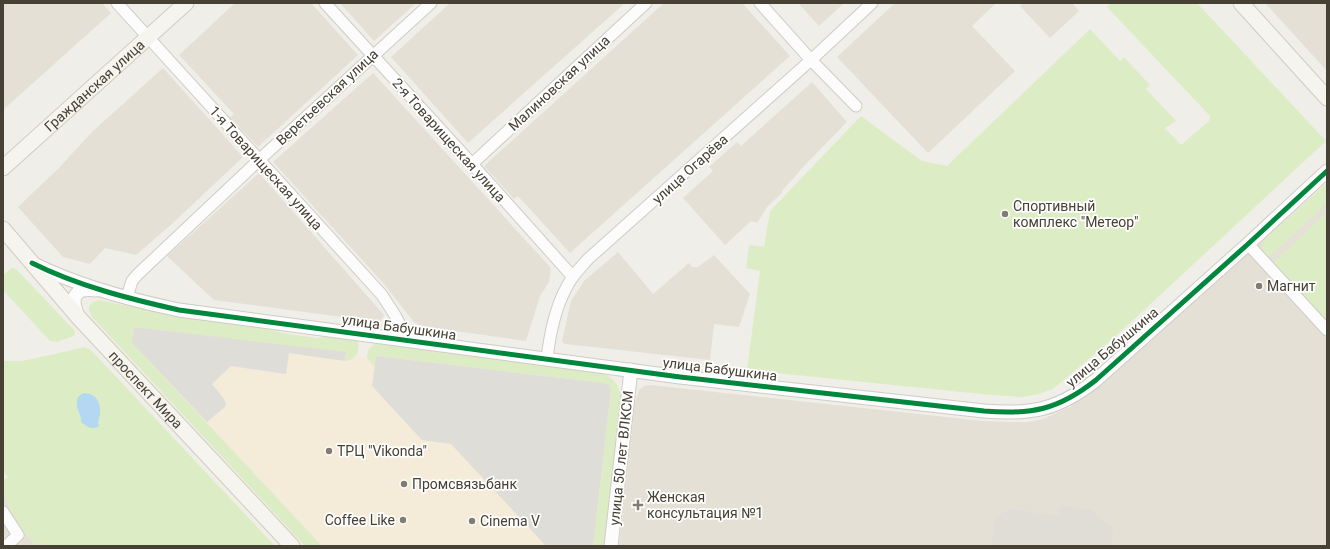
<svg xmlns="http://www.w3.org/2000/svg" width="1330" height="549" viewBox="0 0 1330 549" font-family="Roboto,sans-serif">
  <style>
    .residential { fill: #e5e0d5 }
    .commercial { fill: #f4ebd9 }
    .industrial { fill: #e0ddd6 }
    .green { fill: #dcedc5 }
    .parking { fill: #dfddd8 }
    .water { fill: #b4d7f2 }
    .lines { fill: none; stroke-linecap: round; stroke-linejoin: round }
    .minor-casing { stroke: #ceccc5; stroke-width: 13 }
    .tertiary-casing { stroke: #ceccc5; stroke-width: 15 }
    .secondary-casing { stroke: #d0ccbe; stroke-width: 17 }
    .minor { stroke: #fdfcfc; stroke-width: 11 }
    .tertiary { stroke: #fdfcfc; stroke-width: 13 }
    .secondary { stroke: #f6f4ee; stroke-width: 15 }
    .cycleway-casing { stroke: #fff; stroke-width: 8 }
    .cycleway { stroke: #00873e; stroke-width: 5 }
    .poi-dot { fill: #827d73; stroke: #fff; stroke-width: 1.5 }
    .labels { text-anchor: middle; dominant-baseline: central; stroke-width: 3.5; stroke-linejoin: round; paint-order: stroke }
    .street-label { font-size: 14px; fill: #474034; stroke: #fff }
    .poi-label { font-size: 14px; fill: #474034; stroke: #fff; text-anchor: start }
  </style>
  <rect width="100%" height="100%" fill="#f0eee8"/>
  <g class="residential">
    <polygon points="3,3 102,3 111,13 3,110"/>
    <polygon points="235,3 311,3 358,55 258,147 230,117 234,114 179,55"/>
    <polygon points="340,3 416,3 374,41"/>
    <polygon points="450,3 625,3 468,143 391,57"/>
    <polygon points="664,3 742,3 790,56 570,253 518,196 514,199 484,166"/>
    <polygon points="798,3 844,3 819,26"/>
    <polygon points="895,3 996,3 972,26 1015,71 928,153 837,57"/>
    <polygon points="1023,3 1072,3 1079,11 1050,38 1020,6"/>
    <polygon points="1265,3 1327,3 1327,71"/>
    <polygon points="163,68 243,157 174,222 136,255 105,248 90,264 63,257 18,207 58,169 92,132"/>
    <polygon points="373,73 551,268 549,282 540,296 526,341 427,327 419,325 414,322 384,284 273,162"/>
    <polygon points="812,82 847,122 805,165 782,191 783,192 767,207 757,223 751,221 725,245 683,198 713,171 709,167 737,142 741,146"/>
    <polygon points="259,173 384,315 380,322 214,300 167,256"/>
    <polygon points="1327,183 1327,546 619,546 635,402 639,390 644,386 651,385 983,421 1014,422 1028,422 1043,419 1070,407 1101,385"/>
    <polygon points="618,252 653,294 689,263 692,267 698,267 714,255 750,294 739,327 714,324 710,360 565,344 562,341 571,301 584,281"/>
    <polygon points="3,496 23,531 37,546 3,546"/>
  </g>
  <polygon class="commercial" points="99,300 181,317 253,325 282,333 317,338 336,336 355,340 358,342 359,347 356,356 367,358 368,349 372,345 377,343 607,374 614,380 621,393 606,546 305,546 92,317 89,310 90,304 92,302"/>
  <polygon class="industrial" points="1061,505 1091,510 1113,528 1111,546 991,546 996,516 1010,509 1059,516"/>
  <g class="green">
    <polygon points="1111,3 1197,3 1326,141 1183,274 1116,336 1053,389 1039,394 1022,397 981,394 747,370 760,271 746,268 749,245 764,247 770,211 861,116 922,161 947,166 1090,29 1120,61 1124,57 1150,85 1146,89 1176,121 1165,128 1181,145 1209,121 1210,116 1107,7"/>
    <polygon points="1327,183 1327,203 1268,258 1262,250 1263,241"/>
    <polygon points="1327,212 1327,323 1273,263"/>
    <polygon points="12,268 16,269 74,330 75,332 74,336 57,342 50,341 3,290 3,275"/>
    <path d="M99,300L181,317L253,325L282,333L317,338L336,336L351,338L358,342C360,352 356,360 345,361L346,353L134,327L132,343L322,546H305L92,317L89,310C89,303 93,302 99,300Z"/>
    <path d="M377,343L596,371C612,376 619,383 622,400L606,546H593L611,390L610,387L604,383L376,356L374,366L367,358C367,350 370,346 377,343Z"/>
    <polygon points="84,347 91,350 275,546 37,546 23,531 3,496 3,481 8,477 3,471 3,361 22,361 46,356"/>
  </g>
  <g class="parking">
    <polygon points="134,327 346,352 345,361 289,353 286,374 231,366 212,384 224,399 226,404 225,407 207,422 132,343"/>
    <polygon points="376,356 604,383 609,385 611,390 593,546 546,546 451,444 422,440 372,386"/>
  </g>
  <path class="water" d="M83,393C100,393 103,409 98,422L99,425L98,427C91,430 86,426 81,422C82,413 74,409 78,397Z"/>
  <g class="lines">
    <defs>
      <g id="minor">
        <path d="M117,3L382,295C391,310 403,323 403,340"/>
        <polyline points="325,3 472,164 573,277"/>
        <polyline points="760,3 811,60 856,106"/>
        <polyline points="472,164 646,3"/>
        <polyline points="1248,244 1327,330"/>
        <polyline points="127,297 132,281 137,275 259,160 431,3"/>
        <path d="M547,359C550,331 556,302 572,278C577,271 583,265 588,259L811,60L872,3"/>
        <polyline points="3,512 18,535 6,546"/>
      </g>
      <g id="tertiary">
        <path d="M34,264C78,286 131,300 179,310L680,377L984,411C1031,415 1058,410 1096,380L1248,244L1327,171"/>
        <path d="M78,316C70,298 74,287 96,290"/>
        <polyline points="611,546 631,370"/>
      </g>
      <g id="secondary">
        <polyline points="1241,3 1327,98"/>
        <path id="s1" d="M3,168L186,3"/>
        <path id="s2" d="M3,229L79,318L292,546"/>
      </g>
    </defs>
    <use href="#minor" class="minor-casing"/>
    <use href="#tertiary" class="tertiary-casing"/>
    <use href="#secondary" class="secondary-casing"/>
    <use href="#minor" class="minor"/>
    <use href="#tertiary" class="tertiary"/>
    <use href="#secondary" class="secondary"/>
    <defs>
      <path id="cycleway" d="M32,263C78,286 130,299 179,310L680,377L984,411C1031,415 1058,410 1096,380L1248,244L1327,171"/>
    </defs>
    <use href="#cycleway" class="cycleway-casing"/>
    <use href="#cycleway" class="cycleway"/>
  </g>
  <g class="poi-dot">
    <circle cx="1005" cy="214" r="4"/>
    <circle cx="1259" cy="286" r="4"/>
    <circle cx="329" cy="451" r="4"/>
    <circle cx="404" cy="484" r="4"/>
    <path d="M636 499h4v4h4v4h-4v4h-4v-4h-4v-4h4z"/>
    <circle cx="403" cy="520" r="4"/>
    <circle cx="472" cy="521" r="4"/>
  </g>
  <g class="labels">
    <g class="street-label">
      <text transform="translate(559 83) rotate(-43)">Малиновская улица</text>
      <text stroke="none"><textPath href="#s1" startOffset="123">Гражданская улица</textPath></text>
      <text transform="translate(327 97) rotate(-43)">Веретьевская улица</text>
      <text transform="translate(449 140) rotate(48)">2-я Товарищеская улица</text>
      <text transform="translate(266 168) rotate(48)">1-я Товарищеская улица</text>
      <text transform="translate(690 169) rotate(-42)">улица Огарёва</text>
      <text transform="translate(399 327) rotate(8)">улица Бабушкина</text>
      <text transform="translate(1112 347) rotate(-40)">улица Бабушкина</text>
      <text transform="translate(720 369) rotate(7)">улица Бабушкина</text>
      <text stroke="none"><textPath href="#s2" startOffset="215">проспект Мира</textPath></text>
      <text transform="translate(621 458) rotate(-84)">улица 50 лет ВЛКСМ</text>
    </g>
    <g class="poi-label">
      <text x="1013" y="206">Спортивный<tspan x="1013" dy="16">комплекс "Метеор"</tspan></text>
      <text x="1267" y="286">Магнит</text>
      <text x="337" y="451">ТРЦ "Vikonda"</text>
      <text x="412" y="484">Промсвязьбанк</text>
      <text x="647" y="497">Женская<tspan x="647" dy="16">консультация №1</tspan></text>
      <text x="395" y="520" text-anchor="end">Coffee Like</text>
      <text x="480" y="521">Cinema V</text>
    </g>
  </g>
  <rect width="1330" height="549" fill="none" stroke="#474034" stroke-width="8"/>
</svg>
